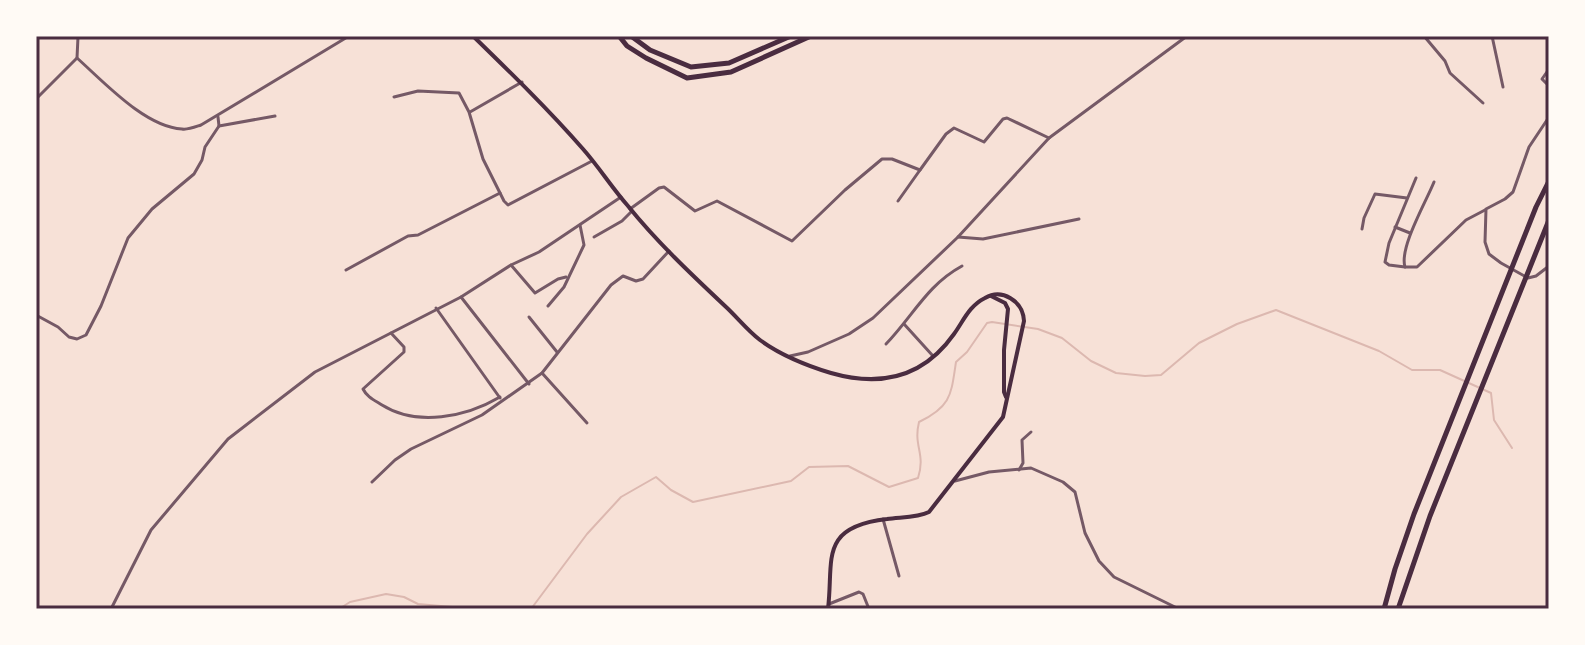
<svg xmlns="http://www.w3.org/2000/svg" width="1585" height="645" viewBox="0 0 1585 645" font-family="'Space Grotesk',sans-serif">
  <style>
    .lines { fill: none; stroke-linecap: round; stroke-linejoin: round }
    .stream { stroke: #dcb8b0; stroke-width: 2 }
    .minor { stroke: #755966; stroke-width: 3 }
    .primary { stroke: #4a2c40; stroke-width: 4 }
    .trunk { stroke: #4a2c40; stroke-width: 5 }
    .motorway { stroke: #4a2c40; stroke-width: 5 }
    .neatline { fill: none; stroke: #4a2c40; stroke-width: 3 }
  </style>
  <rect width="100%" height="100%" fill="#f7e1d7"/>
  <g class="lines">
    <g class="stream">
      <polyline points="339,609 350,602 386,594 404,597 418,604 475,609"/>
      <path d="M531,609L587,534L621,497L656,477L671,490L693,502L791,481L809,467L848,466L889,487L918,478C926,453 913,447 919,422C952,406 951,394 956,362L967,352L987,323L992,322L1038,329L1062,338L1091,361L1116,373L1145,376L1161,375L1199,343L1237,324L1276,310L1379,351L1412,370H1440L1491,393L1494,420L1512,448"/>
    </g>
    <g class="minor">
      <polyline points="1424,36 1445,61 1450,73 1483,103"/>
      <polyline points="1492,36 1503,87"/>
      <path d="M78,37L77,58C104,82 145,127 182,129C188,130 195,127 201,125L349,36"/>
      <polyline points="1549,69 1542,79 1549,86"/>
      <polyline points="394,97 418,91 459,93 469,112 483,159 504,201 508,205 592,161"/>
      <polyline points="36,99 77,58"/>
      <polyline points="470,112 522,82"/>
      <polyline points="1549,117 1529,147 1513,192 1505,199 1486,209 1485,242 1489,254 1501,263 1528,278 1536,276 1549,266"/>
      <polyline points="219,126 275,116"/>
      <path d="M1434,182C1426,202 1399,248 1405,267H1417L1466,220L1485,210"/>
      <polyline points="898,201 920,170"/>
      <polyline points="630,209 659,188 664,187 695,211 717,201 792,241 845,190 882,159 892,159 920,170 946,134 954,128 984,142 1003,119 1007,118 1049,138"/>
      <polyline points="1395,227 1410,233"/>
      <polyline points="1362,229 1364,218 1375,194 1407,198"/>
      <polyline points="594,237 622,221 632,211"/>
      <polyline points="958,237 983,239 1079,219"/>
      <polyline points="511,265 535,293 558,279 566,277"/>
      <polyline points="1405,267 1389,265 1385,262 1389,243 1416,178"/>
      <polyline points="346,270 408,236 418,235 500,193"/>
      <polyline points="461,297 529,384"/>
      <polyline points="548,306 564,287 584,245 580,225"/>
      <polyline points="436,308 500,398"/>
      <polyline points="36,315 58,327 69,337 77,339 86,335 101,306 128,238 152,209 194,174 202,160 205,147 219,126 218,117"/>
      <polyline points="529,317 557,352"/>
      <polyline points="904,324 933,356"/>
      <path d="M391,333L404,347V352L363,389C367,397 374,400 382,405C417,427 466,417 500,397"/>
      <path d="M886,344C913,316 927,285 962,266"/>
      <polyline points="790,356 808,352 849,334 873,318 958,237 1049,138 1187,36"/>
      <polyline points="542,373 587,423"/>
      <polyline points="1019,470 1023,463 1022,440 1031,432"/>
      <polyline points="955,481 989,472 1031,468 1063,482 1075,492 1085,533 1099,561 1114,577 1179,609"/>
      <polyline points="372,482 395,460 411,449 482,415 542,373 611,285 623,276 636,281 643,279 669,251"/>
      <polyline points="883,519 899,576"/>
      <polyline points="829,604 859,592 863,594 869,609"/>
      <polyline points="111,609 151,530 228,439 315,372 461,297 511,265 539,252 621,197"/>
    </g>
    <g class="primary">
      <path d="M473,36C511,73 548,109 583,149C599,167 612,188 628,206C657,242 691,274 725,306C737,317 747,330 760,340C779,354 808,366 831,373C880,387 923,378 954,334C964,320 969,306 985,298C1002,288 1023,301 1024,321L1003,417L929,512C917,518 900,517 887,519C818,527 834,560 828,609"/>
      <polyline points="991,296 1005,303 1008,309 1004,350 1004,392 1006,397"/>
    </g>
    <polyline class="trunk" points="69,36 82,36"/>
    <g class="motorway">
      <polyline points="619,36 627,46 646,58 687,78 731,72 811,36"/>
      <polyline points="631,36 650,50 691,67 729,63 791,36"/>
      <polyline points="1384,609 1395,569 1414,514 1536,207 1549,181"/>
      <polyline points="1398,609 1430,516 1549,220"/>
    </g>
  </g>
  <rect width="1585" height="645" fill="none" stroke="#fffaf5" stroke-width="76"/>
  <rect x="38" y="38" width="1509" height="569" class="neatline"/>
</svg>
